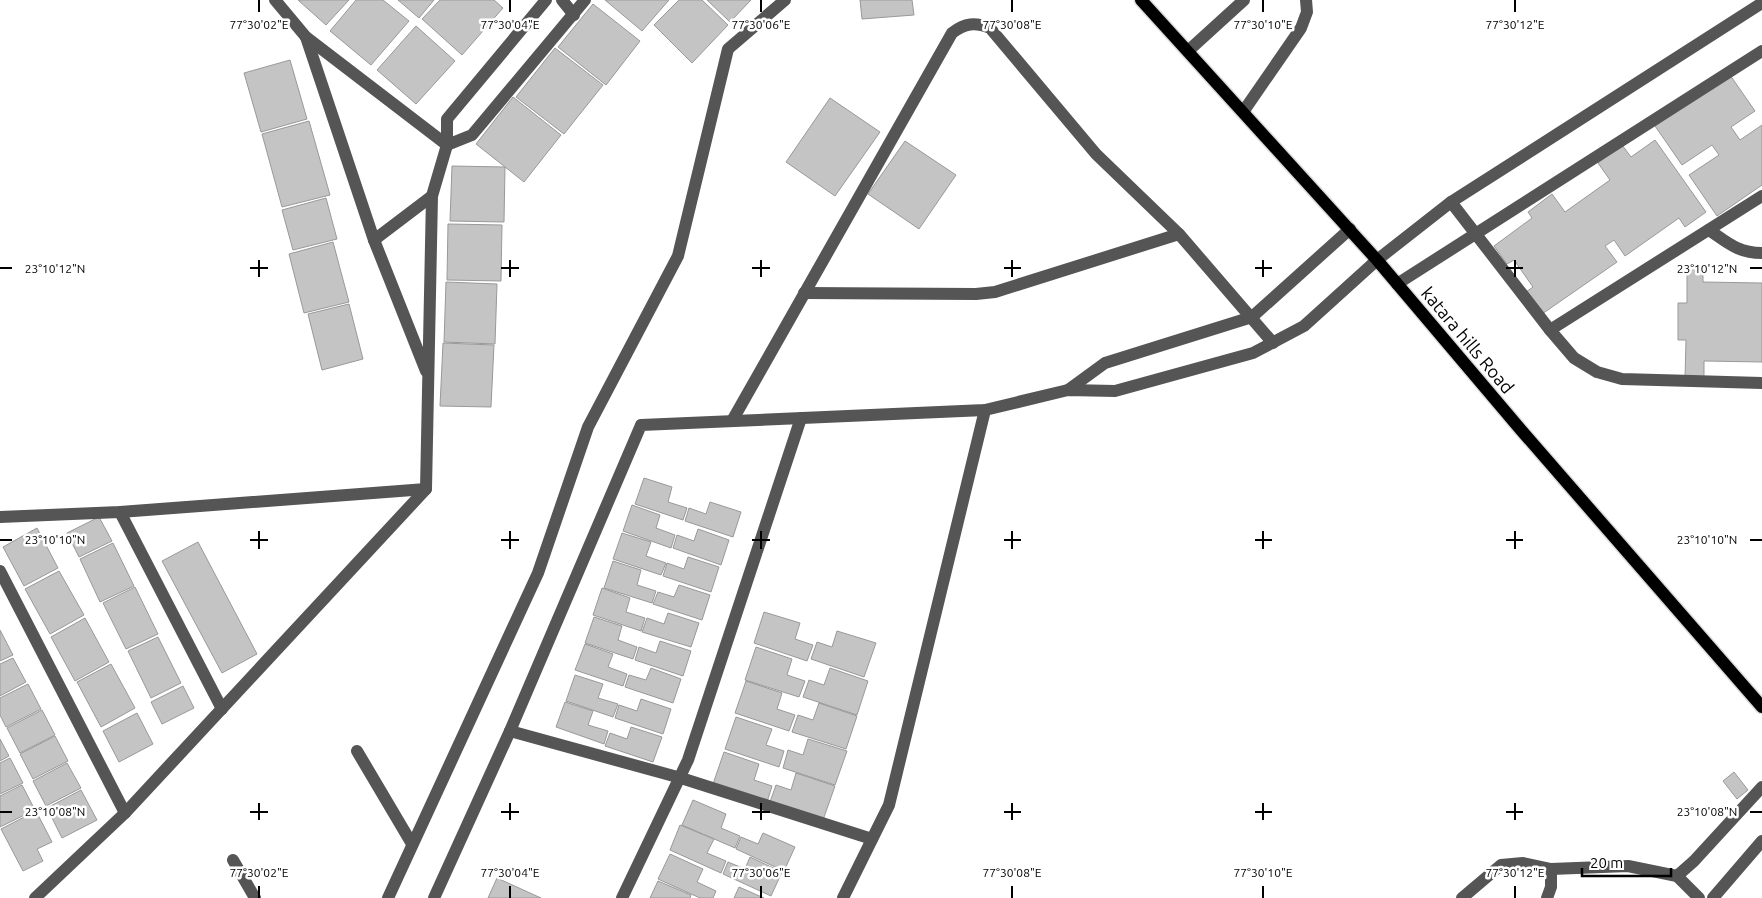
<svg xmlns="http://www.w3.org/2000/svg" width="1762" height="898" viewBox="0 0 1762 898" font-family="Ubuntu,sans-serif">
  <style>
    .building { fill: #c4c4c4; stroke: #999 }
    .lines { fill: none; stroke-linecap: round; stroke-linejoin: round }
    .major-casing { stroke: #dbdbdb; stroke-width: 15 }
    .minor { stroke: #555; stroke-width: 12 }
    .major { stroke: #000; stroke-width: 12 }
    .ticks { fill: none; stroke: #000; stroke-width: 2 }
    .labels { text-anchor: middle; dominant-baseline: central; stroke-width: 5; stroke-linejoin: round; paint-order: stroke }
    .street-label { font-size: 18px; fill: #000; stroke: #fff }
    .ticks-label { font-size: 12px; text-anchor: middle; fill: #000; stroke: #fff; stroke-width: 5; stroke-linejoin: round; paint-order: stroke }
  </style>
  <rect width="100%" height="100%" fill="#fff"/>
  <g class="building">
    <polygon points="298,0 349,0 326,25"/>
    <polygon points="356,0 383,0 409,21 371,65 330,31"/>
    <polygon points="398,0 434,0 419,18"/>
    <polygon points="440,0 494,0 503,8 462,55 422,19"/>
    <polygon points="605,0 669,0 642,31"/>
    <polygon points="679,0 702,0 728,25 692,63 654,25"/>
    <polygon points="707,0 751,0 730,22"/>
    <polygon points="860,0 912,0 914,15 862,19"/>
    <polygon points="593,4 640,41 606,85 558,47"/>
    <polygon points="416,26 455,61 416,104 377,70"/>
    <polygon points="555,48 603,85 564,134 516,97"/>
    <polygon points="290,60 307,119 261,132 244,73"/>
    <polygon points="1730,75 1755,111 1731,127 1740,140 1762,125 1762,185 1717,216 1689,175 1719,155 1712,145 1682,165 1655,126"/>
    <polygon points="513,97 561,135 524,182 476,144"/>
    <polygon points="830,98 880,132 835,196 786,162"/>
    <polygon points="309,121 330,195 282,207 262,134"/>
    <polygon points="1655,140 1706,212 1685,227 1679,218 1625,256 1614,240 1605,246 1617,262 1542,314 1526,292 1533,287 1514,260 1507,264 1494,246 1532,218 1528,212 1552,194 1565,212 1610,180 1598,163 1622,145 1631,157"/>
    <polygon points="905,141 956,175 919,229 868,194"/>
    <polygon points="452,166 505,167 504,222 450,221"/>
    <polygon points="326,198 337,239 293,250 282,210"/>
    <polygon points="448,224 502,225 501,281 447,280"/>
    <polygon points="333,242 349,302 304,313 289,254"/>
    <polygon points="1687,268 1703,268 1703,282 1762,283 1762,362 1704,361 1704,378 1685,378 1686,340 1678,340 1678,303 1687,303"/>
    <polygon points="446,282 497,284 495,344 444,342"/>
    <polygon points="349,304 363,359 322,370 308,314"/>
    <polygon points="443,343 494,345 491,407 440,406"/>
    <polygon points="644,478 672,487 668,502 687,508 683,520 635,504"/>
    <polygon points="710,502 741,512 733,537 685,521 689,508 706,514"/>
    <polygon points="632,505 660,515 656,528 675,535 671,548 623,531"/>
    <polygon points="99,517 112,541 79,557 67,533"/>
    <polygon points="37,528 58,568 24,586 3,547"/>
    <polygon points="698,529 729,540 721,565 673,548 677,535 694,541"/>
    <polygon points="622,533 651,542 646,556 666,563 661,575 613,559"/>
    <polygon points="198,542 257,654 222,673 162,561"/>
    <polygon points="113,543 134,586 100,602 80,559"/>
    <polygon points="688,557 719,567 711,592 663,576 667,563 684,569"/>
    <polygon points="613,561 641,570 637,585 656,591 652,603 604,588"/>
    <polygon points="59,571 84,615 50,634 25,589"/>
    <polygon points="679,585 710,595 702,620 653,604 658,592 674,597"/>
    <polygon points="135,587 158,634 126,649 103,603"/>
    <polygon points="602,588 630,598 626,612 645,618 641,631 593,615"/>
    <polygon points="764,612 800,623 795,639 813,645 807,661 754,643"/>
    <polygon points="668,613 699,623 691,647 642,632 647,618 664,624"/>
    <polygon points="594,617 622,626 618,640 637,647 633,659 585,643"/>
    <polygon points="85,618 109,662 75,681 51,637"/>
    <polygon points="0,630 13,655 0,661"/>
    <polygon points="837,631 876,643 864,677 811,659 817,642 832,647"/>
    <polygon points="158,637 181,683 151,698 128,651"/>
    <polygon points="660,641 691,651 683,676 635,660 639,647 656,653"/>
    <polygon points="585,644 613,654 608,667 627,674 623,686 575,670"/>
    <polygon points="756,647 792,659 787,675 805,681 799,697 745,680"/>
    <polygon points="13,658 26,682 0,696 0,664"/>
    <polygon points="111,664 135,708 101,727 77,682"/>
    <polygon points="651,668 681,679 673,703 625,687 629,675 646,680"/>
    <polygon points="830,668 868,681 857,715 803,697 809,680 824,685"/>
    <polygon points="575,675 603,684 598,698 618,704 613,717 566,701"/>
    <polygon points="746,681 782,693 777,709 795,715 789,731 735,713"/>
    <polygon points="28,684 41,709 6,727 0,715 0,698"/>
    <polygon points="183,686 194,708 162,724 151,702"/>
    <polygon points="641,699 671,709 663,734 615,718 619,705 637,711"/>
    <polygon points="565,702 593,711 588,725 608,731 604,744 556,727"/>
    <polygon points="819,703 857,716 846,749 792,732 798,715 813,720"/>
    <polygon points="42,710 55,735 20,753 7,728"/>
    <polygon points="137,713 153,744 119,762 103,731"/>
    <polygon points="736,717 772,729 766,745 784,751 779,767 725,749"/>
    <polygon points="631,727 662,737 653,762 605,746 610,733 627,739"/>
    <polygon points="55,736 68,761 33,779 20,754"/>
    <polygon points="0,739 9,756 0,761"/>
    <polygon points="808,739 847,751 835,785 783,768 788,750 803,755"/>
    <polygon points="724,752 759,764 754,780 772,786 767,802 713,784"/>
    <polygon points="10,758 23,783 0,794 0,763"/>
    <polygon points="67,763 81,788 46,806 33,781"/>
    <polygon points="1734,772 1748,790 1737,799 1723,781"/>
    <polygon points="796,773 835,786 823,820 770,802 776,785 791,790"/>
    <polygon points="22,785 35,810 0,827 0,796"/>
    <polygon points="81,790 97,820 62,838 47,808"/>
    <polygon points="693,800 726,814 721,828 740,836 735,848 682,825"/>
    <polygon points="36,811 52,842 37,849 43,861 23,871 1,829"/>
    <polygon points="680,825 714,839 707,853 726,861 721,873 670,850"/>
    <polygon points="763,833 795,847 784,871 736,849 741,837 758,844"/>
    <polygon points="670,854 703,869 697,882 716,891 713,898 700,898 658,879"/>
    <polygon points="750,857 782,872 771,896 723,874 728,862 745,869"/>
    <polygon points="497,878 541,898 488,898"/>
    <polygon points="658,881 691,895 690,898 650,898"/>
    <polygon points="739,887 764,898 734,898"/>
  </g>
  <g class="lines">
    <defs>
      <polyline id="major" points="1141,0 1377,260 1521,430 1762,707"/>
    </defs>
    <use href="#major" class="major-casing"/>
    <g class="minor">
      <polyline points="275,0 306,37 447,145"/>
      <polyline points="562,0 574,15"/>
      <polyline points="306,37 374,240 426,371"/>
      <polyline points="1188,51 1244,0"/>
      <polyline points="1243,112 1301,28 1307,12 1306,0"/>
      <polyline points="447,145 472,135 585,0"/>
      <polyline points="1451,202 1550,330 1574,358 1597,372 1622,379 1762,383"/>
      <path d="M1709,230C1728,243 1738,253 1762,253"/>
      <polyline points="374,240 432,196"/>
      <polyline points="1397,284 1762,51"/>
      <polyline points="804,293 976,294 995,292 1179,234"/>
      <polyline points="1550,330 1762,196"/>
      <polyline points="1068,390 1105,363 1252,317 1350,229"/>
      <path d="M732,421L952,33C965,23 975,22 990,28L1096,154L1179,234L1273,343"/>
      <polyline points="120,512 222,709"/>
      <polyline points="0,517 120,512 426,489"/>
      <polyline points="0,571 125,813"/>
      <polyline points="510,731 681,778 872,839"/>
      <polyline points="357,751 412,844"/>
      <polyline points="233,860 255,898"/>
      <polyline points="1677,876 1694,861 1762,787"/>
      <polyline points="35,898 125,813 426,489 432,196 447,145 447,119 546,0"/>
      <polyline points="388,898 538,573 588,427 678,256 728,49 785,0"/>
      <polyline points="434,898 510,731 641,425 985,410 1068,390 1115,391 1253,353 1304,326 1377,260 1451,202 1762,3"/>
      <polyline points="622,898 688,760 801,418"/>
      <polyline points="843,898 889,805 985,410"/>
      <polyline points="1462,898 1501,865 1523,863 1551,869 1628,866 1677,876 1699,898"/>
      <polyline points="1547,898 1551,887 1551,869"/>
      <polyline points="1713,898 1762,841"/>
    </g>
    <use href="#major" class="major"/>
  </g>
  <path class="ticks" d="M259,0V12M510,0V12M761,0V12M1012,0V12M1263,0V12M1515,0V12M259,260V277M510,260V277M761,260V277M1012,260V277M1263,260V277M1515,260V277M0,268H12M250,268H268M501,268H519M752,268H770M1004,268H1021M1255,268H1272M1506,268H1523M1750,268H1762M259,531V549M510,531V549M761,531V549M1012,531V549M1263,531V549M1515,531V549M0,540H12M250,540H268M501,540H519M752,540H770M1004,540H1021M1255,540H1272M1506,540H1523M1750,540H1762M259,803V820M510,803V820M761,803V820M1012,803V820M1263,803V820M1515,803V820M0,812H12M250,812H268M501,812H519M752,812H770M1004,812H1021M1255,812H1272M1506,812H1523M1750,812H1762M259,886V898M510,886V898M761,886V898M1012,886V898M1263,886V898M1515,886V898"/>
  <g class="labels">
    <g class="street-label">
      <text transform="translate(1468 340) rotate(50)">katara hills Road</text>
    </g>
  </g>
  <g class="ticks-label">
    <text x="259" y="29">77°30'02"E</text>
    <text x="510" y="29">77°30'04"E</text>
    <text x="761" y="29">77°30'06"E</text>
    <text x="1012" y="29">77°30'08"E</text>
    <text x="1263" y="29">77°30'10"E</text>
    <text x="1515" y="29">77°30'12"E</text>
    <text x="55" y="273">23°10'12"N</text>
    <text x="1707" y="273">23°10'12"N</text>
    <text x="55" y="544">23°10'10"N</text>
    <text x="1707" y="544">23°10'10"N</text>
    <text x="55" y="816">23°10'08"N</text>
    <text x="1707" y="816">23°10'08"N</text>
    <text x="259" y="877">77°30'02"E</text>
    <text x="510" y="877">77°30'04"E</text>
    <text x="761" y="877">77°30'06"E</text>
    <text x="1012" y="877">77°30'08"E</text>
    <text x="1263" y="877">77°30'10"E</text>
    <text x="1515" y="877">77°30'12"E</text>
  </g>
  <path d="M1582 868v8h89v-8" fill="none" stroke="#000000" stroke-width="2.5"/>
  <text x="1590" y="868" font-size="15" fill="#000000" stroke="#ffffff" stroke-width="4" paint-order="stroke">20 m</text>
</svg>
